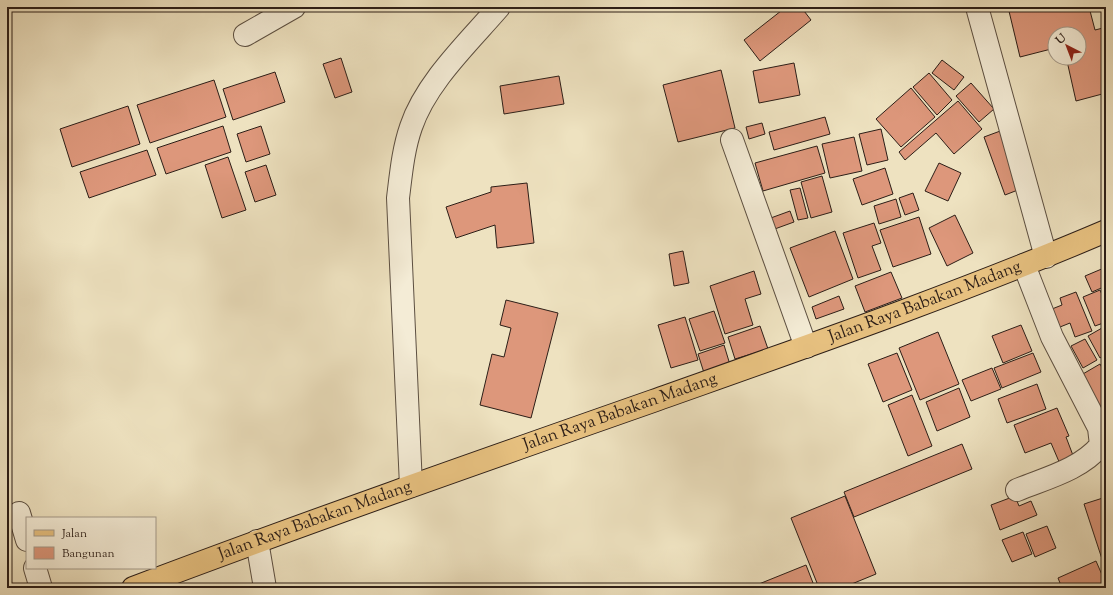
<svg xmlns="http://www.w3.org/2000/svg" width="1113" height="595" viewBox="0 0 1113 595" font-family="'Sorts Mill Goudy',serif">
  <style>
    .building { fill: #dd977b; stroke: #2c1e17 }
    .lines { fill: none; stroke-linecap: round; stroke-linejoin: round }
    .minor-casing { stroke: #5c4f41; stroke-width: 24 }
    .major-casing { stroke: #2c1e17; stroke-width: 24 }
    .minor { stroke: #f4ecd6; stroke-width: 22 }
    .major { stroke: #e7c180; stroke-width: 22 }
    .labels { text-anchor: middle; dominant-baseline: central; stroke-width: 3; stroke-linejoin: round; paint-order: stroke }
    .street-label { font-size: 17px; fill: #2c1e17; stroke: #f4ecd6 }
  </style>
  <rect width="100%" height="100%" fill="#eee2c0"/>
  <filter id="stains"><feTurbulence type="fractalNoise" baseFrequency=".005" numOctaves="4"/><feColorMatrix values="0 0 0 0 .2 0 0 0 0 .09 0 0 0 0 .02 0 0 0 .5 -.17"/></filter>
  <radialGradient id="worn" r=".72"><stop offset=".6" stop-color="#630" stop-opacity="0"/><stop offset="1" stop-color="#630" stop-opacity=".3"/></radialGradient>
  <g class="building">
    <polygon points="786,7 801,7 811,20 760,61 744,40"/>
    <polygon points="1008,7 1089,7 1095,30 1103,28 1106,39 1106,93 1076,101 1067,61 1060,63 1059,58 1079,58 1079,34 1055,34 1055,48 1020,57"/>
    <polygon points="341,58 352,92 335,98 323,64"/>
    <polygon points="942,60 964,77 954,90 932,73"/>
    <polygon points="794,63 800,95 759,103 753,71"/>
    <polygon points="721,70 735,128 678,142 663,85"/>
    <polygon points="275,72 285,102 233,120 223,89"/>
    <polygon points="929,73 952,100 937,115 913,87"/>
    <polygon points="559,76 564,104 504,114 500,86"/>
    <polygon points="214,80 226,117 150,143 137,105"/>
    <polygon points="971,83 994,109 979,122 956,96"/>
    <polygon points="911,88 935,117 901,147 876,119"/>
    <polygon points="958,101 982,129 954,154 936,133 905,160 899,152"/>
    <polygon points="128,106 140,144 72,167 60,129"/>
    <polygon points="825,117 830,134 774,150 769,132"/>
    <polygon points="762,123 765,134 749,139 746,127"/>
    <polygon points="223,126 231,152 166,174 157,148"/>
    <polygon points="261,126 270,154 246,162 237,134"/>
    <polygon points="881,129 888,160 867,165 859,134"/>
    <polygon points="1003,130 1023,188 1005,195 984,137"/>
    <polygon points="854,137 862,171 830,178 822,144"/>
    <polygon points="817,146 825,173 763,191 755,163"/>
    <polygon points="147,150 156,175 89,198 80,172"/>
    <polygon points="228,157 246,210 222,218 205,165"/>
    <polygon points="939,163 961,173 948,201 925,191"/>
    <polygon points="266,165 276,195 255,202 245,172"/>
    <polygon points="885,168 893,194 862,205 853,179"/>
    <polygon points="822,176 832,212 811,218 801,182"/>
    <polygon points="527,183 534,243 497,248 495,225 456,238 446,207 491,192 491,187"/>
    <polygon points="800,188 808,218 798,220 790,190"/>
    <polygon points="913,193 919,210 905,215 899,198"/>
    <polygon points="896,199 901,217 879,224 874,206"/>
    <polygon points="790,211 794,222 772,230 768,219"/>
    <polygon points="955,215 973,253 947,266 929,228"/>
    <polygon points="919,217 931,254 893,267 880,230"/>
    <polygon points="874,223 881,243 872,246 881,270 858,278 843,233"/>
    <polygon points="835,231 853,279 809,297 790,248"/>
    <polygon points="683,251 689,283 674,286 669,254"/>
    <polygon points="1104,268 1106,273 1106,286 1092,292 1085,276"/>
    <polygon points="754,271 761,294 745,299 753,325 725,334 710,286"/>
    <polygon points="891,272 902,298 865,312 855,286"/>
    <polygon points="1100,290 1106,304 1106,322 1095,326 1083,297"/>
    <polygon points="1076,292 1092,331 1075,337 1070,323 1060,327 1052,309 1062,305 1060,298"/>
    <polygon points="839,296 844,309 816,319 812,307"/>
    <polygon points="506,300 558,313 531,418 480,405 492,354 504,357 511,328 500,325"/>
    <polygon points="714,311 725,343 700,351 689,319"/>
    <polygon points="685,317 698,360 671,368 658,325"/>
    <polygon points="1021,325 1032,351 1003,363 992,336"/>
    <polygon points="760,326 768,349 735,359 728,337"/>
    <polygon points="1102,328 1106,336 1106,354 1100,358 1088,336"/>
    <polygon points="938,332 959,384 920,400 899,348"/>
    <polygon points="1085,339 1097,360 1083,368 1071,346"/>
    <polygon points="724,345 731,368 705,376 698,354"/>
    <polygon points="897,353 912,390 883,402 868,364"/>
    <polygon points="1033,353 1041,372 1002,388 994,368"/>
    <polygon points="1100,364 1106,375 1106,420 1076,378"/>
    <polygon points="992,368 1001,389 971,401 962,380"/>
    <polygon points="1037,384 1046,409 1007,423 998,399"/>
    <polygon points="959,388 970,417 937,431 926,402"/>
    <polygon points="912,395 932,446 908,456 888,405"/>
    <polygon points="1057,408 1069,436 1066,437 1074,458 1060,464 1051,443 1025,453 1014,425"/>
    <polygon points="962,444 972,469 854,517 844,492"/>
    <polygon points="845,496 876,574 842,588 819,588 791,518"/>
    <polygon points="1015,496 1019,506 1031,501 1037,515 1000,530 991,505"/>
    <polygon points="1106,497 1106,557 1102,559 1084,504"/>
    <polygon points="1047,526 1056,548 1035,557 1026,534"/>
    <polygon points="1023,532 1032,554 1012,562 1002,540"/>
    <polygon points="1096,561 1106,584 1098,588 1062,588 1058,578"/>
    <polygon points="1106,561 1106,576 1102,562"/>
    <polygon points="806,565 815,588 749,588"/>
  </g>
  <g class="lines">
    <defs>
      <g id="minor">
        <polyline points="977,7 1046,257"/>
        <polyline points="245,35 294,7"/>
        <polyline points="732,140 806,347"/>
        <path d="M411,486L398,198C401,174 403,150 411,127C426,82 469,42 499,7"/>
        <path d="M1017,490C1046,478 1080,470 1101,445L1099,428L1052,337L1024,265"/>
        <polyline points="19,513 27,540"/>
        <polyline points="257,541 265,588"/>
        <polyline points="35,568 41,588"/>
      </g>
      <g id="major">
        <path id="s1" d="M133,588C305,523 479,462 653,401C805,347 958,294 1106,231"/>
      </g>
    </defs>
    <use href="#minor" class="minor-casing"/>
    <use href="#major" class="major-casing"/>
    <use href="#minor" class="minor"/>
    <use href="#major" class="major"/>
  </g>
  <g class="labels">
    <g class="street-label">
      <text stroke="none"><textPath href="#s1" startOffset="842">Jalan Raya Babakan Madang</textPath></text>
      <text stroke="none"><textPath href="#s1" startOffset="518">Jalan Raya Babakan Madang</textPath></text>
      <text stroke="none"><textPath href="#s1" startOffset="194">Jalan Raya Babakan Madang</textPath></text>
    </g>
  </g>
  <rect width="1113" height="595" fill="none" stroke="#eee2c0" stroke-width="24"/>
  <rect x="8" y="8" width="1097" height="579" fill="none" stroke="#2c1e17" stroke-width="2"/>
  <rect x="12" y="12" width="1089" height="571" fill="none" stroke="#2c1e17"/>
  <rect x="26" y="517" width="130" height="52" fill="#f4ecd6" stroke="#a49a8a"/>
  <rect x="34" y="530" width="20" height="6" fill="#e7c180" stroke="#a49a8a"/>
  <text x="62" y="537" font-size="12" fill="#2c1e17">Jalan</text>
  <rect x="34" y="547" width="20" height="12" fill="#dd977b" stroke="#a49a8a"/>
  <text x="62" y="557" font-size="12" fill="#2c1e17">Bangunan</text>
  <g transform="translate(1067 46) rotate(318)"><circle r="19" fill="#f4ecd6" stroke="#a49a8a"/>
  <path d="M0-3L7 15L0 10L-7 15Z" fill="#8f2418"/>
  <text y="-6" font-size="11" font-weight="bold" text-anchor="middle" fill="#2c1e17">U</text>
  </g>
  <rect width="100%" height="100%" filter="url(#stains)"/>
  <rect width="100%" height="100%" fill="url(#worn)"/>
</svg>
